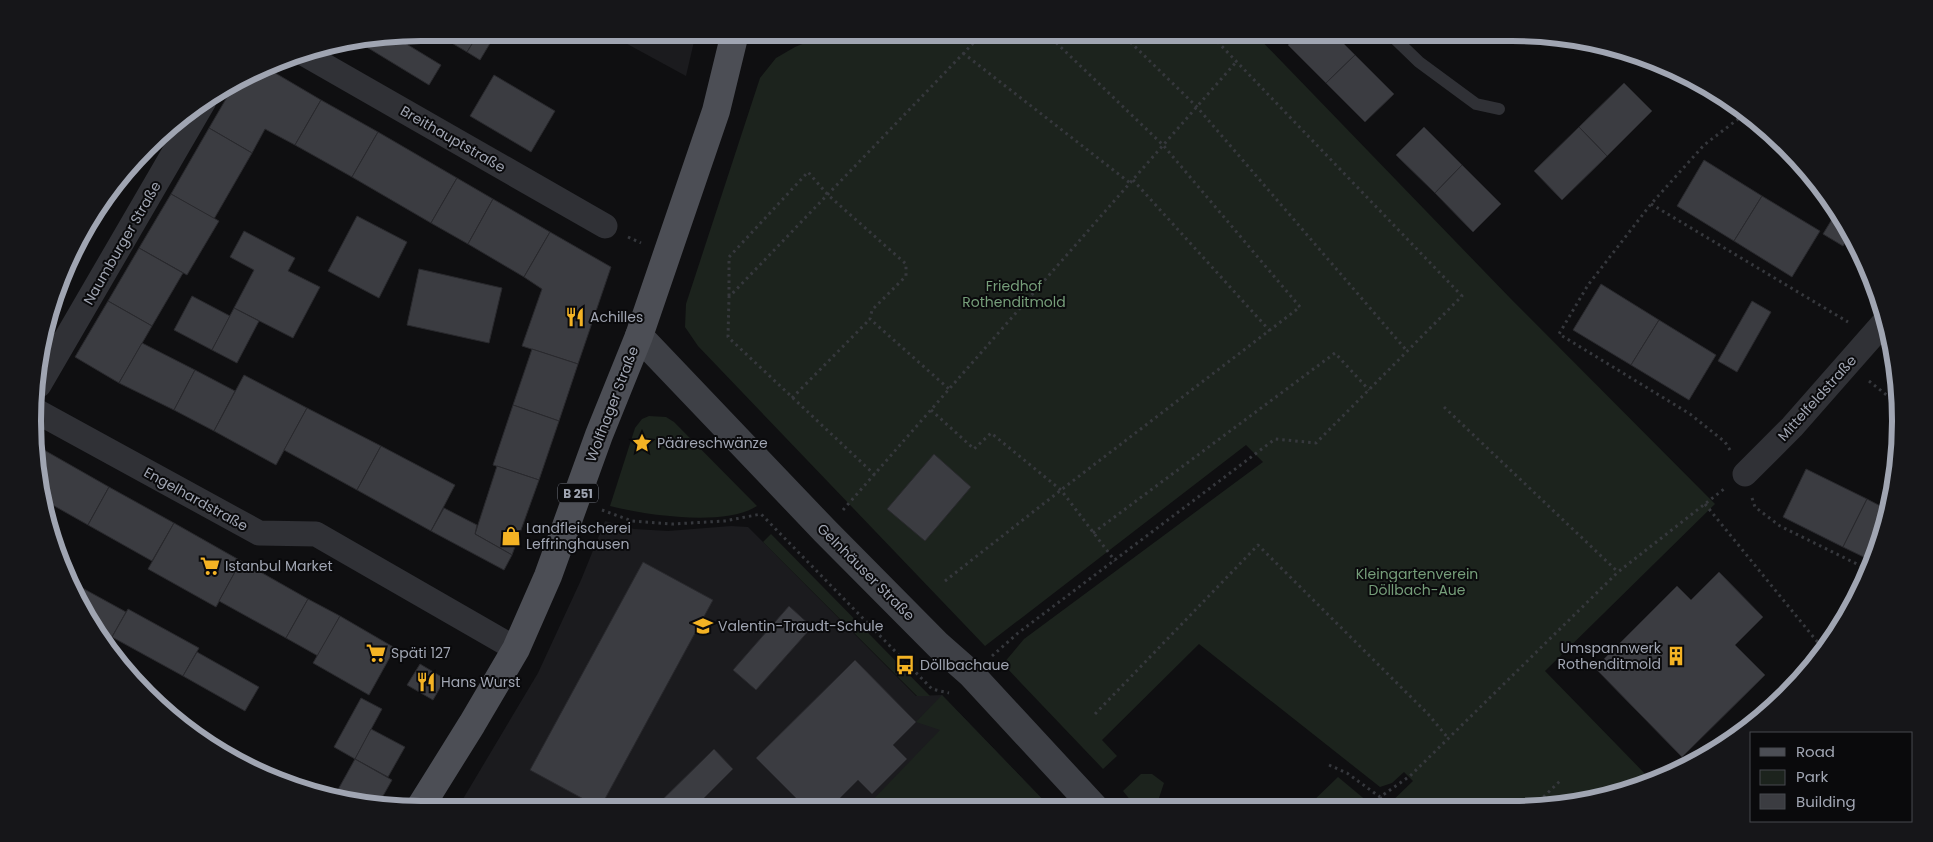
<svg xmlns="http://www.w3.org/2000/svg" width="1933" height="842" viewBox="0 0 1933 842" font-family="Poppins,sans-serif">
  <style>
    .built { fill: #1b1b1e }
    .green { fill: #1c231d }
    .building { fill: #3b3c41; stroke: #29292d }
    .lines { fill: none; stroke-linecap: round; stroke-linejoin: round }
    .path { stroke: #36383d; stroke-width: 3; stroke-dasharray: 2.5 4; stroke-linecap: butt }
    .service { stroke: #303136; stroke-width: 12 }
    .minor { stroke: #303136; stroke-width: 25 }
    .secondary { stroke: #3e4046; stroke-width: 28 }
    .primary { stroke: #4c4e55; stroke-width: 28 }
    .labels { text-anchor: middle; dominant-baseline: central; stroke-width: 4; stroke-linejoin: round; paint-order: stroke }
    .shield { fill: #0a0a0c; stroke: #737680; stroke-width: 1 }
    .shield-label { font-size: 12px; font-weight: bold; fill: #a0a5b2 }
    .street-label { font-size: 14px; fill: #a0a5b2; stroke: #0a0a0c }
    .park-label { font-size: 14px; fill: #769e7a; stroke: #0a0a0c }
    .poi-label { font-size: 14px; fill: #a0a5b2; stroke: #0a0a0c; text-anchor: start }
    .rim { fill: none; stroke: #a0a5b2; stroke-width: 6 }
  </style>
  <rect width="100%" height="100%" fill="#0f0f11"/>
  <g class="built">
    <polygon points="607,33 696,33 686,76"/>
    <polygon points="605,521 634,529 668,531 731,526 748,527 916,696 942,695 1051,808 457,809 538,673 581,580"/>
  </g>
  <g class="green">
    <polygon points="829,33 1254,33 1511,299 1715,504 1545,671 1653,782 1563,806 1386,807 1413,781 1404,772 1392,783 1380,787 1199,644 1102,740 1117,756 1103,769 1003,664 1024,639 1263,462 1246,445 985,646 698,346 685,327 686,304 760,78 776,58 795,47"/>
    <path d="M649,416L666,417L674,422L757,506C725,527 645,515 610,506L635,428L642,419Z"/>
    <polygon points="771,534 930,696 917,696 763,542"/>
    <polygon points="942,695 1051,808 865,808 940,730 916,722"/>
    <polygon points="1141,774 1152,774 1164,783 1156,807 1136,807 1123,791"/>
    <polygon points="1338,777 1374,807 1307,807"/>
  </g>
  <g class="building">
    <polygon points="435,33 479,33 467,52"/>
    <polygon points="479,33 491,33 495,35 480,60 467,52"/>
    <polygon points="1301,33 1333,33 1355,55 1326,83 1288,45"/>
    <polygon points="395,37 441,65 429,85 360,43"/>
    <polygon points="1355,55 1394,94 1365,122 1326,83"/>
    <polygon points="265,67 321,100 295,145 265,129 252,153 209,128 237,80"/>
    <polygon points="494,75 555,111 531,152 470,116"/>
    <polygon points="1624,83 1652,111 1607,156 1579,127"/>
    <polygon points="321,100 378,132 352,177 295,145"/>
    <polygon points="1424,127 1462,165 1435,193 1396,155"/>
    <polygon points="1579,127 1607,156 1562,200 1534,171"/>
    <polygon points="209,128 252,153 214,219 171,194"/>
    <polygon points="378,132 457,178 431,223 352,177"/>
    <polygon points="1704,160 1762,196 1734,241 1677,206"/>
    <polygon points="1462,165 1501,204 1473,232 1435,193"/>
    <polygon points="457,178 493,199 468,244 431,223"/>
    <polygon points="171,194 219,221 187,275 139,248"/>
    <polygon points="1762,196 1820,231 1792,277 1734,241"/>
    <polygon points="493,199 550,232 524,277 468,244"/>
    <polygon points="1837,211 1851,233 1843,246 1823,234"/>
    <polygon points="357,216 407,242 379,298 328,271"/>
    <polygon points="244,231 295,258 288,271 320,287 293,338 234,308 254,270 230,257"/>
    <polygon points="550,232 611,267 578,364 522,346 542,289 524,277"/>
    <polygon points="139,248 183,273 152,326 108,301"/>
    <polygon points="419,269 502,288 489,343 407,325"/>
    <polygon points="1601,284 1659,320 1631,365 1573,330"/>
    <polygon points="192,296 230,316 212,350 174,330"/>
    <polygon points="108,301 152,326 119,383 75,357"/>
    <polygon points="1752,301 1771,312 1737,372 1718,361"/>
    <polygon points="234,308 259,321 237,363 212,350"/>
    <polygon points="1659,320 1716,355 1689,400 1631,365"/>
    <polygon points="142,343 195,370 174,410 119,383"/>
    <polygon points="532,349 578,364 559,421 513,405"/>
    <polygon points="195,370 235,391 214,431 174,410"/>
    <polygon points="244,375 307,408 276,465 214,431"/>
    <polygon points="513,405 559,421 539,480 493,465"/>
    <polygon points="307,408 381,446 357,490 284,450"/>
    <polygon points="37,446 109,487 88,525 42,499 36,472"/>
    <polygon points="381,446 455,485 431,531 357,490"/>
    <polygon points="934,454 971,487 925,541 887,509"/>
    <polygon points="497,466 539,480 512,555 475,534"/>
    <polygon points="1806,469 1867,499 1843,547 1783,517"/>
    <polygon points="109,487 174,523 152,561 88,525"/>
    <polygon points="1867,499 1888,510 1880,546 1872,561 1843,547"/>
    <polygon points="444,508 477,525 475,534 512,555 504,570 431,531"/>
    <polygon points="174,523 241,561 216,607 148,569"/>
    <polygon points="241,561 308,599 286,638 219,601"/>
    <polygon points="643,562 713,600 600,808 530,770"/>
    <polygon points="1719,572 1763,617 1735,645 1765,675 1682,757 1595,668 1677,586 1691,600"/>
    <polygon points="75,584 126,612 112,637 94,627 84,615 72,588"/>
    <polygon points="308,599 340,616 318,656 286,638"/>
    <polygon points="789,606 812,627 756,690 733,670"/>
    <polygon points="128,609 199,648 183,676 112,637"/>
    <polygon points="340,616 395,648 369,695 313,663"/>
    <polygon points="197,652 259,687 245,711 183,676"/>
    <polygon points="855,660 916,722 893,745 907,759 872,794 858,780 830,808 806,808 756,758"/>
    <polygon points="420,664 445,679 433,700 407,685"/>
    <polygon points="361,698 382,709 355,759 334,747"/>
    <polygon points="371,729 405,747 388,777 355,759"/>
    <polygon points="714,749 733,769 693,809 653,809"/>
    <polygon points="355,759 392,780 379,803 335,795"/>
  </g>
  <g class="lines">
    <g class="path">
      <polyline points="1121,33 1197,107 1407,351"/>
      <polyline points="963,53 1130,183"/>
      <polyline points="1133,180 1270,331"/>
      <polyline points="1651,204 1848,322"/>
      <polyline points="628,237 641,243"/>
      <polyline points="729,296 729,257 808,172 828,195 906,264 906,276 872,310 870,319 949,389"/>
      <polyline points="1869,381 1899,405"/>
      <polyline points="792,398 870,319"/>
      <polyline points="1444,407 1618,572"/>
      <polyline points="931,410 974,449 991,433 1061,490 1115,561"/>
      <polyline points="1730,450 1725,442 1690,414 1559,334 1588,285 1651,204 1704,145 1746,113"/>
      <polyline points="875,475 728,337 729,297 983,33"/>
      <polyline points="1752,498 1755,507 1780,526 1867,569"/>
      <polyline points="1705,504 1824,650"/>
      <polyline points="602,510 632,521 672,524 725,521 761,514 932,689 949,693"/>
      <polyline points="843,510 1237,61"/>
      <polyline points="1093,533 1335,353 1369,390"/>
      <polyline points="945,581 1061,490 1300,307 1163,145 1046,33"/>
      <polyline points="992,656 1018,633 1275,439 1316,443 1462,296 1209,33"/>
      <polyline points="1095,714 1258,545 1428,714 1448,738"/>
      <polyline points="1329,765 1347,773 1380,797 1410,776 1618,572 1724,489"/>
      <polyline points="1380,797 1386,807"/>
      <polyline points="1534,806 1561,780"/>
    </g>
    <g class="service">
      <polyline points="1389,33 1419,62 1476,104 1499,109"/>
      <polyline points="44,335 64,343"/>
    </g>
    <g class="minor">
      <polyline points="301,52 605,226"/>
      <polyline points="39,385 204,101"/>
      <polyline points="38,412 259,533 316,534 516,649"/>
      <polyline points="1745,474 1792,427 1887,319"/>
    </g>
    <polyline class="secondary" points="639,336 825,531 938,645 971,674 1095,808"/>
    <polyline class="primary" points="419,809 472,724 516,649 548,576 599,435 639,336 716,111 735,33"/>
  </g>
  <defs>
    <symbol id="restaurant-bare" viewBox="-9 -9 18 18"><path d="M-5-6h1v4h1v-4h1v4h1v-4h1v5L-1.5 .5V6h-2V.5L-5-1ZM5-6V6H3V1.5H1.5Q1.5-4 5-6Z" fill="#f4b324" stroke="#0a0a0c" stroke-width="2.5" paint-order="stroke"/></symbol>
    <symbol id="sight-bare" viewBox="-9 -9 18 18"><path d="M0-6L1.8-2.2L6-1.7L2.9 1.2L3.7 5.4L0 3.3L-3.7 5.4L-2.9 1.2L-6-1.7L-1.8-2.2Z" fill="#f4b324" stroke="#0a0a0c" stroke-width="2.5" paint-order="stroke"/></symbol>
    <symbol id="shop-bare" viewBox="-9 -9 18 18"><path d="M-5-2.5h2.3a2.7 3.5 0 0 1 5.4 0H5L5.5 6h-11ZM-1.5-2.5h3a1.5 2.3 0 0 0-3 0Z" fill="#f4b324" stroke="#0a0a0c" stroke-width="2.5" paint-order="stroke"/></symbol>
    <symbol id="supermarket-bare" viewBox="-9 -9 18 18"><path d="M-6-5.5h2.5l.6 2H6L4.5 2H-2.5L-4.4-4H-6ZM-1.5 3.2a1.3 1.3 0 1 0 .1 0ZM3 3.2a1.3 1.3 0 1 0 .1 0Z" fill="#f4b324" stroke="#0a0a0c" stroke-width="2.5" paint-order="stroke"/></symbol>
    <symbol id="school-bare" viewBox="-9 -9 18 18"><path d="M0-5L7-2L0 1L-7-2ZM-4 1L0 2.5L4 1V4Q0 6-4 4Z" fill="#f4b324" stroke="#0a0a0c" stroke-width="2.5" paint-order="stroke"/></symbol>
    <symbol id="building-bare" viewBox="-9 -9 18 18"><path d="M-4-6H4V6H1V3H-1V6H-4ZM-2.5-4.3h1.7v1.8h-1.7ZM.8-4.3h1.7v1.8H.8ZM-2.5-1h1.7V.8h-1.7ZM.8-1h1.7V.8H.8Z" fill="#f4b324" stroke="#0a0a0c" stroke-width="2.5" paint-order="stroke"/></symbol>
    <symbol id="bus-bare" viewBox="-9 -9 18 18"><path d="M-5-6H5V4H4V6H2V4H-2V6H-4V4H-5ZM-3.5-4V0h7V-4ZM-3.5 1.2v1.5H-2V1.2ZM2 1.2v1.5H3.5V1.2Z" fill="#f4b324" stroke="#0a0a0c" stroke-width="2.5" paint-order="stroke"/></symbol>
  </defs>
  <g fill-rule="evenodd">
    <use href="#restaurant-bare" x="561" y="303" width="28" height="28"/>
    <use href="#sight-bare" x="628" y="429" width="28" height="28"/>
    <use href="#shop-bare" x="497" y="522" width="28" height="28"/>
    <use href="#supermarket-bare" x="196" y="552" width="28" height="28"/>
    <use href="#school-bare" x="689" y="612" width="28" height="28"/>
    <use href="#supermarket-bare" x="362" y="639" width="28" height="28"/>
    <use href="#building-bare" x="1662" y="642" width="28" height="28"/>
    <use href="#bus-bare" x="891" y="651" width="28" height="28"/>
    <use href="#restaurant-bare" x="412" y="668" width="28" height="28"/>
  </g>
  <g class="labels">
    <rect class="shield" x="558" y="483.5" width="40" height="19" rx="4"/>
    <g class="shield-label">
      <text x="578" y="493">B 251</text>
    </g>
    <g class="street-label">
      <text transform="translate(453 139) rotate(30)">Breithauptstraße</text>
      <text transform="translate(122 243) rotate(-60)">Naumburger Straße</text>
      <text transform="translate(1817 398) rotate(-48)">Mittelfeldstraße</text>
      <text transform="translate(612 404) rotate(-69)">Wolfhager Straße</text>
      <text transform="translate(196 499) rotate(29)">Engelhardstraße</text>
      <text transform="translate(866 572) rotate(45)">Gelnhäuser Straße</text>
    </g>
    <g class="park-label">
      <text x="1014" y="286">Friedhof<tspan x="1014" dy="16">Rothenditmold</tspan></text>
      <text x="1417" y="574">Kleingartenverein<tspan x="1417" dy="16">Döllbach-Aue</tspan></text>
    </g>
    <g class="poi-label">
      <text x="590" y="317">Achilles</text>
      <text x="657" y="443">Pääreschwänze</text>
      <text x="526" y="528">Landfleischerei<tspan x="526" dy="16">Leffringhausen</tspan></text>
      <text x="225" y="566">Istanbul Market</text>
      <text x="718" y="626">Valentin-Traudt-Schule</text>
      <text x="1661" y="648" text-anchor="end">Umspannwerk<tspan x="1661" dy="16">Rothenditmold</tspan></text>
      <text x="391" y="653">Späti 127</text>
      <text x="920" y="665">Döllbachaue</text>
      <text x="441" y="682">Hans Wurst</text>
    </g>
  </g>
  <path d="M0 0H1933V842H0ZM421 41H1512A380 380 0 0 1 1892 421V421A380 380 0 0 1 1512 801H421A380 380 0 0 1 41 421V421A380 380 0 0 1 421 41Z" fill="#161619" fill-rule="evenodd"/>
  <path class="rim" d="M421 41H1512A380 380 0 0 1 1892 421V421A380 380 0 0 1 1512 801H421A380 380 0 0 1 41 421V421A380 380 0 0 1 421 41Z"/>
  <rect x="1750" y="732" width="162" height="90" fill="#0a0a0c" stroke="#46484e"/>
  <rect x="1760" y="748" width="25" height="8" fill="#4c4e55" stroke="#46484e"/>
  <text x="1796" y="757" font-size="15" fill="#a0a5b2">Road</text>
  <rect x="1760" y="770" width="25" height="15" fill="#1c231d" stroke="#46484e"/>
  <text x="1796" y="782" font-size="15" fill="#a0a5b2">Park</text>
  <rect x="1760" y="794" width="25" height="15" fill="#3b3c41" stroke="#46484e"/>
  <text x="1796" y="807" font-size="15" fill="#a0a5b2">Building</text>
</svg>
